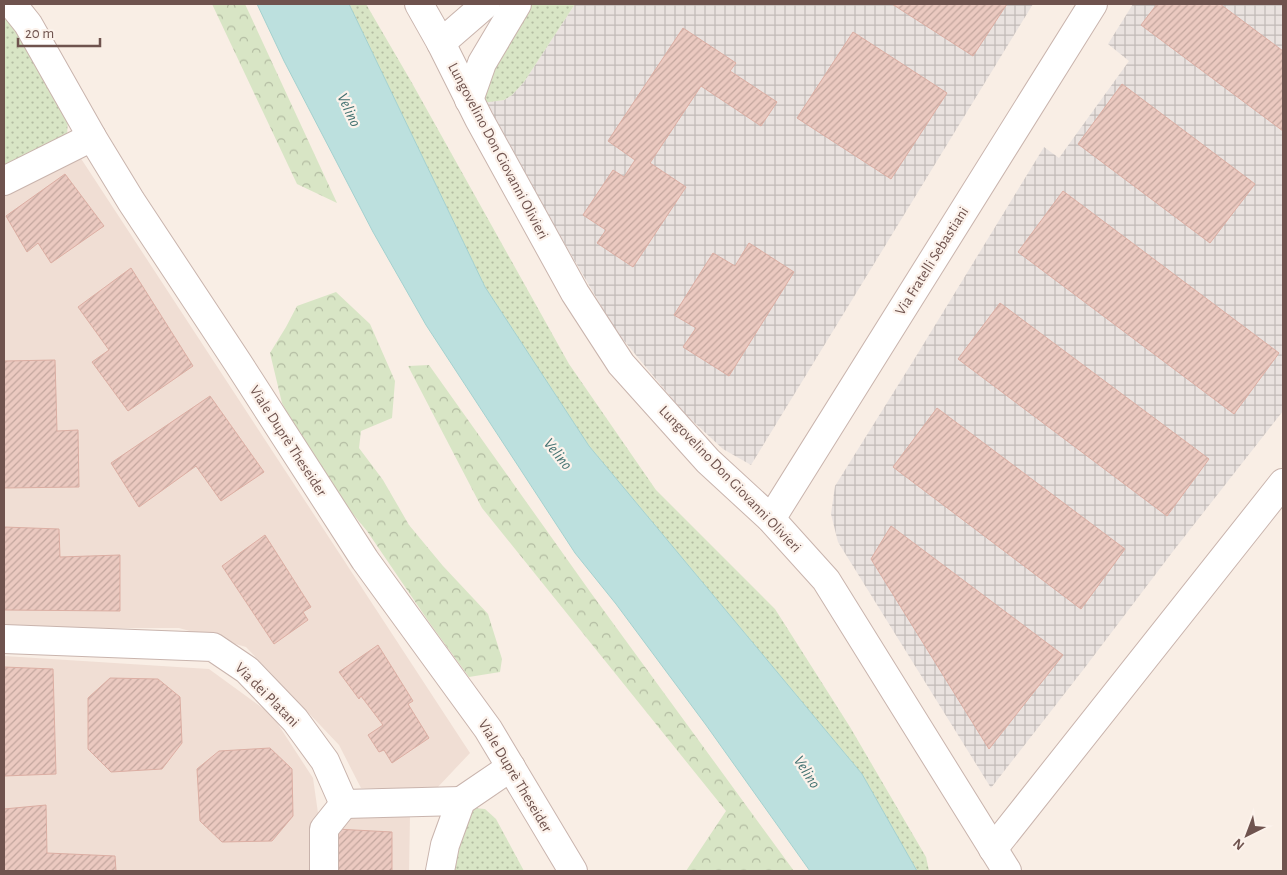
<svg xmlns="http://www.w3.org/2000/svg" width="1287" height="875" viewBox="0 0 1287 875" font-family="'Alegreya Sans',sans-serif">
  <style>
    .residential { fill: #f0ded4 }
    .industrial { fill: url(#industrial-grid) }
    .grass { fill: url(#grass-dots) }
    .forest { fill: url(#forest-crowns) }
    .water { fill: #bce0de; stroke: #a4d1cf }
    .building { fill: url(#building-hatch); stroke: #dcaea3 }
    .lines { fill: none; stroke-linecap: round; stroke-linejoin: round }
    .minor-casing { stroke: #c9b4ad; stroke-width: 30 }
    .tertiary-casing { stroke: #c9b4ad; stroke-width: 30 }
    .minor { stroke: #fff; stroke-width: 28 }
    .tertiary { stroke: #fff; stroke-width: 28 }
    .labels { text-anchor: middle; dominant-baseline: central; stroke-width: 4.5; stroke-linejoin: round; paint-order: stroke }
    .street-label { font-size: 15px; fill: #6f534e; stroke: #fcf2eb }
    .water-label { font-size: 16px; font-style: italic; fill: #437271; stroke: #fcf2eb }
  </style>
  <defs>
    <pattern id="industrial-grid" width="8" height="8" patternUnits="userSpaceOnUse" patternTransform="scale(1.25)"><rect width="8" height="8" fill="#e9e2df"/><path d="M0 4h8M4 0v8" fill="none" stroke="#c1bab7"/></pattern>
    <pattern id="grass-dots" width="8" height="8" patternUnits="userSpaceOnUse" patternTransform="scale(1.25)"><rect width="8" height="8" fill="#d8e5c5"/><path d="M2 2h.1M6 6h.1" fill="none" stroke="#b3bca2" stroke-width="1.8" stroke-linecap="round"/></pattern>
    <pattern id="forest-crowns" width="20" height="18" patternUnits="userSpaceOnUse" patternTransform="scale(1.25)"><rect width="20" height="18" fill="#d8e5c5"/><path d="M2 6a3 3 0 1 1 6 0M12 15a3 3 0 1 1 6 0" fill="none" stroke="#b3bca2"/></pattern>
    <pattern id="building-hatch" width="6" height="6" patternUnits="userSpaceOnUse" patternTransform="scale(1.25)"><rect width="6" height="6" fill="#ebc9c0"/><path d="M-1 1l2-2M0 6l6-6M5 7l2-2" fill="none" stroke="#c3a69e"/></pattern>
  </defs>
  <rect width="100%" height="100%" fill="#f9eee5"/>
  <g class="residential">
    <polygon points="78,154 470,753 436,789 361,788 339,745 246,647 179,628 4,628 4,194"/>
    <polygon points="4,656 209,669 272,715 313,778 318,813 410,816 409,871 4,871"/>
  </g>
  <g class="industrial">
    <polygon points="575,4 1033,4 751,465 723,449 684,413 616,331 482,103 504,100 512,95 524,82"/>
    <polygon points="1133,4 1283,4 1283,411 1174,550 1083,670 991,788 838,542 831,514 835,486 915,358 1044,147 1059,158 1129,61 1108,44"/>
  </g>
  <g class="grass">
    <polygon points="349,4 366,4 412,83 569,364 656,490 775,609 850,727 926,857 929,871 917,871 862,774 589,446 485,287"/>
    <polygon points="529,4 575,4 524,82 512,95 504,100 482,103 481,98 515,24"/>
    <polygon points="6,9 68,116 67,137 4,175 4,27"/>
    <polygon points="474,808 485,809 496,819 524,871 452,871 467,812"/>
  </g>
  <g class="forest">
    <polygon points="212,4 245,4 337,203 297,184"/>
    <polygon points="336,292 370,324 395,381 392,418 361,431 359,448 383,480 409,525 443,566 488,614 502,659 500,672 469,677 431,625 367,531 334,491 308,454 282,403 270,353 286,327 297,306"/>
    <polygon points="429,365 591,593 794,871 686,871 726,811 482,508 408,366"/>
  </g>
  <polygon class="water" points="257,4 349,4 485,287 589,446 862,774 917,871 810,871 706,725 616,604 575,553 426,325 373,232 284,61"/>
  <g class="building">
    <polygon points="892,4 1007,4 973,56"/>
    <polygon points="1157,4 1220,4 1283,51 1283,131 1141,25"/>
    <polygon points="683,28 736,63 730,71 777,102 761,126 701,86 650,163 686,187 633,267 597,243 606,230 583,215 613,170 624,177 635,160 608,141"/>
    <polygon points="853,32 947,93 891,179 797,118"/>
    <polygon points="1122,84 1255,184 1210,243 1078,144"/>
    <polygon points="65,174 104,226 51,263 38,243 27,252 6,216"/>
    <polygon points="1063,191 1279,353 1234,414 1018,252"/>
    <polygon points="749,243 794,272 729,376 683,347 696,328 674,315 713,253 735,266"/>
    <polygon points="131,268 193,366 128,411 92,362 109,350 78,307"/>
    <polygon points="1000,303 1209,459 1167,516 958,359"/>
    <polygon points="55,360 57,431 78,430 79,487 4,488 4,361"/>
    <polygon points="210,396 264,472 221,501 196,466 139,507 111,463"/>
    <polygon points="937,408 1125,549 1081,609 893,467"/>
    <polygon points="891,526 1063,655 989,749 871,559"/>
    <polygon points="4,527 59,529 60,557 120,555 120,611 4,610"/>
    <polygon points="265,535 311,607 303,612 308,620 274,644 222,566"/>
    <polygon points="378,645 413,701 408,704 429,738 392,763 384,750 379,752 368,735 383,725 361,696 359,699 339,672"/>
    <polygon points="4,667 53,669 56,774 4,776"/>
    <polygon points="110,678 158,679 180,697 182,743 162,769 111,772 88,749 88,698"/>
    <polygon points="270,748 292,769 293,816 272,841 222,842 200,821 197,769 219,751"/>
    <polygon points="46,805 47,853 115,856 116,871 4,871 4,809"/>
    <polygon points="336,829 392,832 392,871 336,871"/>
  </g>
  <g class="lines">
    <defs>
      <g id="minor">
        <polyline points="12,4 28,24 92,137 131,201 238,363 365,560 488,729 573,871"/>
        <polyline points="441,43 486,4"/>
        <polyline points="469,100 482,63 517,4"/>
        <polyline points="4,181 92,137"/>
        <polyline points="771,519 1093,4"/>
        <polyline points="4,639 213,647 247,670 295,720 325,761 344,804"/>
        <polyline points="344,804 461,801"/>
        <polyline points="993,849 1283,483"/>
        <polyline points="324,871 324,829 344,804"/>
        <polyline points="440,871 445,845 461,801 511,767"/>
      </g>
      <polyline id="tertiary" points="419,4 441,43 479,119 575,293 621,364 708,461 771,519 826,580 1007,871"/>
    </defs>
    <use href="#minor" class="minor-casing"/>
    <use href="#tertiary" class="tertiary-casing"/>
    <use href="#minor" class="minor"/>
    <use href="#tertiary" class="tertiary"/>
  </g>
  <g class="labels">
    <g class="street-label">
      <text transform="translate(498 151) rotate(62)">Lungovelino Don Giovanni Olivieri</text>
      <text transform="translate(932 261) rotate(-58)">Via Fratelli Sebastiani</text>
      <text transform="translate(288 441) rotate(57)">Viale Duprè Theseider</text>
      <text transform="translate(730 479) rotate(46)">Lungovelino Don Giovanni Olivieri</text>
      <text transform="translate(267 695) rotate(45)">Via dei Platani</text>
      <text transform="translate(515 776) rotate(59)">Viale Duprè Theseider</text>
    </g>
    <g class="water-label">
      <text transform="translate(349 110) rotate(65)">Velino</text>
      <text transform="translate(558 454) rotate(51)">Velino</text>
      <text transform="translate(807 772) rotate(57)">Velino</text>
    </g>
  </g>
  <rect width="1287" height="875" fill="none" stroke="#6f534e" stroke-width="10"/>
  <g transform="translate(1247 835) rotate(222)" stroke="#fcf2eb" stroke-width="4" paint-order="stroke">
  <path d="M0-4L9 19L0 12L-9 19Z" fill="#6f534e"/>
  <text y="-8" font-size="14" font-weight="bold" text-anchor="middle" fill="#6f534e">N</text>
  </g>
  <path d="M18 38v8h82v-8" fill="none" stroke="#6f534e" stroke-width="2.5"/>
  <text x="25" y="38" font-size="15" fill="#6f534e" stroke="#fcf2eb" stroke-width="4" paint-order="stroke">20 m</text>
</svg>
